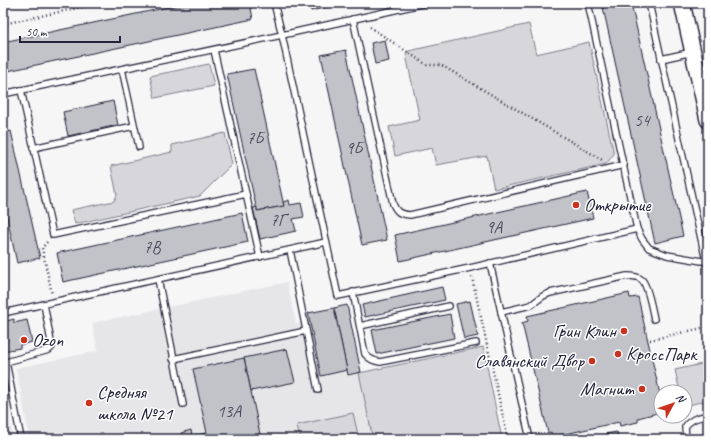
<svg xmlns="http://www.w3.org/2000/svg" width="711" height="442" viewBox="0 0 711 442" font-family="Caveat,sans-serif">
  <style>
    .built { fill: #e6e6e9 }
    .green { fill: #d7d7db; stroke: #7c7c8b }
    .building { fill: #c2c2c9; stroke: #22223b }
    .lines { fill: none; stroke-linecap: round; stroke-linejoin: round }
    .service-casing { stroke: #22223b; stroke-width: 8 }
    .secondary-casing { stroke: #22223b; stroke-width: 18 }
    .path { stroke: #22223b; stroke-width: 2.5; stroke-dasharray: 1 3; stroke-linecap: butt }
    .service { stroke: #fff; stroke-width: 5.5 }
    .secondary { stroke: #fff; stroke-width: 15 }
    .poi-dot { fill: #c8321e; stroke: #fff; stroke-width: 1.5 }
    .labels { text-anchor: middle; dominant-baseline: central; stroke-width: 3; stroke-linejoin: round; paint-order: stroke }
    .number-label { font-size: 17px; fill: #4a4a5e }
    .poi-label { font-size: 19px; fill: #22223b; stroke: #fff; text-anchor: start }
  </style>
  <rect width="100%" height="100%" fill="#f6f6f7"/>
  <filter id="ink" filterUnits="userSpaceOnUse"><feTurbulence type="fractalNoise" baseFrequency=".025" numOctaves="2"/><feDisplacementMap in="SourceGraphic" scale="8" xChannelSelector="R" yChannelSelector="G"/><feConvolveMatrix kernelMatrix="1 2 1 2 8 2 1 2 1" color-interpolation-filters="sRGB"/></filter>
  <g filter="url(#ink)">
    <g class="built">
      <polygon points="287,282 296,324 309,321 308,313 334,308 348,375 483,347 502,439 30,439 16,368 98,351 92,323"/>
      <polygon points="3,392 13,439 3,439"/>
    </g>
    <g class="green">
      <polygon points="529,24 536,54 589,42 614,154 606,164 494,189 487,156 436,165 432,148 395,156 389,127 420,120 406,55 409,51"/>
      <polygon points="209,64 214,86 155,98 150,76"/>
      <polygon points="225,133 232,164 200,196 75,224 71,210 114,201 117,195 111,166 172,152 172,145"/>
      <polygon points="483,347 502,439 373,439 359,373"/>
      <polygon points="706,363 708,370 708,400 685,406 685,392 680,392 675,370"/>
      <polygon points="353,413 359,439 300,439 297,425"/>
    </g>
    <g class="building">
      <polygon points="188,3 250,3 253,19 3,72 3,42"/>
      <polygon points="309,3 345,3 311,11"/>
      <polygon points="602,3 631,3 683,236 655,243"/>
      <polygon points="385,40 389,61 375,64 371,43"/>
      <polygon points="346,50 387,240 362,245 321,55"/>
      <polygon points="254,69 284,206 257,211 227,74"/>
      <polygon points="113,101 118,125 68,136 63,112"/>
      <polygon points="11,131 40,258 17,263 3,199 3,133"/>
      <polygon points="587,192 593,218 400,261 395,235"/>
      <polygon points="289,200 290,205 301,203 304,217 293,219 296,231 260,239 253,208 257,207 257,211 284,206 283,202"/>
      <polygon points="242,213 248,242 63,282 57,253"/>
      <polygon points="442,287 445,300 365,317 362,305"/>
      <polygon points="629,293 630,298 638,297 661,399 661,407 655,408 657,413 638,418 638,422 620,426 619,422 552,437 551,432 548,433 522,323 528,321 527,316"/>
      <polygon points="470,301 478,336 464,339 456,304"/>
      <polygon points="347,305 361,372 348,375 334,308"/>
      <polygon points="334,308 347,370 321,376 308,313"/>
      <polygon points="450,314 454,338 377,354 372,330"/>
      <polygon points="14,319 14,323 27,320 32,342 20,345 20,348 3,351 3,322"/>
      <polygon points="287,349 295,382 251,391 244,358"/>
      <polygon points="244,358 261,439 183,439 181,433 191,430 192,436 207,433 193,369"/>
      <polygon points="617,432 619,439 606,439 605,434"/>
    </g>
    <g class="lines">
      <defs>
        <g id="service">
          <polyline points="426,3 282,35 338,296 470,268 637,229 588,3"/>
          <polyline points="649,3 706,261"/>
          <path d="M353,19L393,204C397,213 400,214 410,215L624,165"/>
          <polyline points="214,50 260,257"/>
          <polyline points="661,59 692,52"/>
          <polyline points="122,69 139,147"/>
          <polyline points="21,90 53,235 246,194"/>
          <polyline points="3,94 282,35 274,3"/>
          <polyline points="33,148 134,126"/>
          <polyline points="637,229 642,239 649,248 667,255 708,262"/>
          <polyline points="290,250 318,390"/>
          <polyline points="490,263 530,439"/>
          <polyline points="158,279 183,404"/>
          <path d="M353,292L365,354C369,359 373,361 380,362L476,343"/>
          <path d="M501,312L531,305L543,296L550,293L627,276C632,276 638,276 642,280C648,286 652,310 654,319"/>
          <polyline points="3,313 44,304"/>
          <polyline points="360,326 449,306"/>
          <polyline points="173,359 306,331"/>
          <polyline points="21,439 6,362 49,350 52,347 44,304 326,242"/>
          <path d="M686,439L685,427C691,418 698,418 708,415"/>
        </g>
        <polyline id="secondary" points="682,3 708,120"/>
      </defs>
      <use href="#service" class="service-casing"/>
      <use href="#secondary" class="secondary-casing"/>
      <g class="path">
        <polyline points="3,24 101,3"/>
        <polyline points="370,27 427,65 441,65 604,161"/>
        <polyline points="47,242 42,248 52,294"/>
        <polyline points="472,277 508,439"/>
        <polyline points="650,340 702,328"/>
      </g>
      <use href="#service" class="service"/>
      <use href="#secondary" class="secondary"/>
    </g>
  </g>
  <g class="poi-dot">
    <circle cx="576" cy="205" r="4"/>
    <circle cx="624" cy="331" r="4"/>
    <circle cx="24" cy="340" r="4"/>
    <circle cx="618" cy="354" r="4"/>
    <circle cx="592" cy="361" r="4"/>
    <circle cx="642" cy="389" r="4"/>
    <circle cx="89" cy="403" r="4"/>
  </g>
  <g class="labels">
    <g class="number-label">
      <text x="642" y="120">54</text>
      <text x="255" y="138">7Б</text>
      <text x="354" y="148">9Б</text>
      <text x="278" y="220">7Г</text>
      <text x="494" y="227">9А</text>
      <text x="152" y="247">7В</text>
      <text x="229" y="411">13А</text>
    </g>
    <g class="poi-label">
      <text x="584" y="205">Открытие</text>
      <text x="616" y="331" text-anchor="end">Грин Клин</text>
      <text x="32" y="340">Ozon</text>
      <text x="626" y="354">КроссПарк</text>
      <text x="584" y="361" text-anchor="end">Славянский Двор</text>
      <text x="634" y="389" text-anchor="end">Магнит</text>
      <text x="97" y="392">Средняя<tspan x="97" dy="22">школа №21</tspan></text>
    </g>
  </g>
  <rect width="711" height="442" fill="none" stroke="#fff" stroke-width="16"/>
  <rect x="8" y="8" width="695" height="426" fill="none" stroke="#22223b" stroke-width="1.5" filter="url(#ink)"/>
  <g transform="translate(673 404) rotate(50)"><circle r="19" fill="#ffffff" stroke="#a7a7b1"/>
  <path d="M0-3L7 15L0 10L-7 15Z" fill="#c8321e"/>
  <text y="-6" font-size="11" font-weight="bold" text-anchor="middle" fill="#22223b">N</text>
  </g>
  <path d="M20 36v6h100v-6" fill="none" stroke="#22223b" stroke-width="2"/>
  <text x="26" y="36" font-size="12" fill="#22223b" stroke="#ffffff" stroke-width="3" paint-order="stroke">50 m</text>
</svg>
